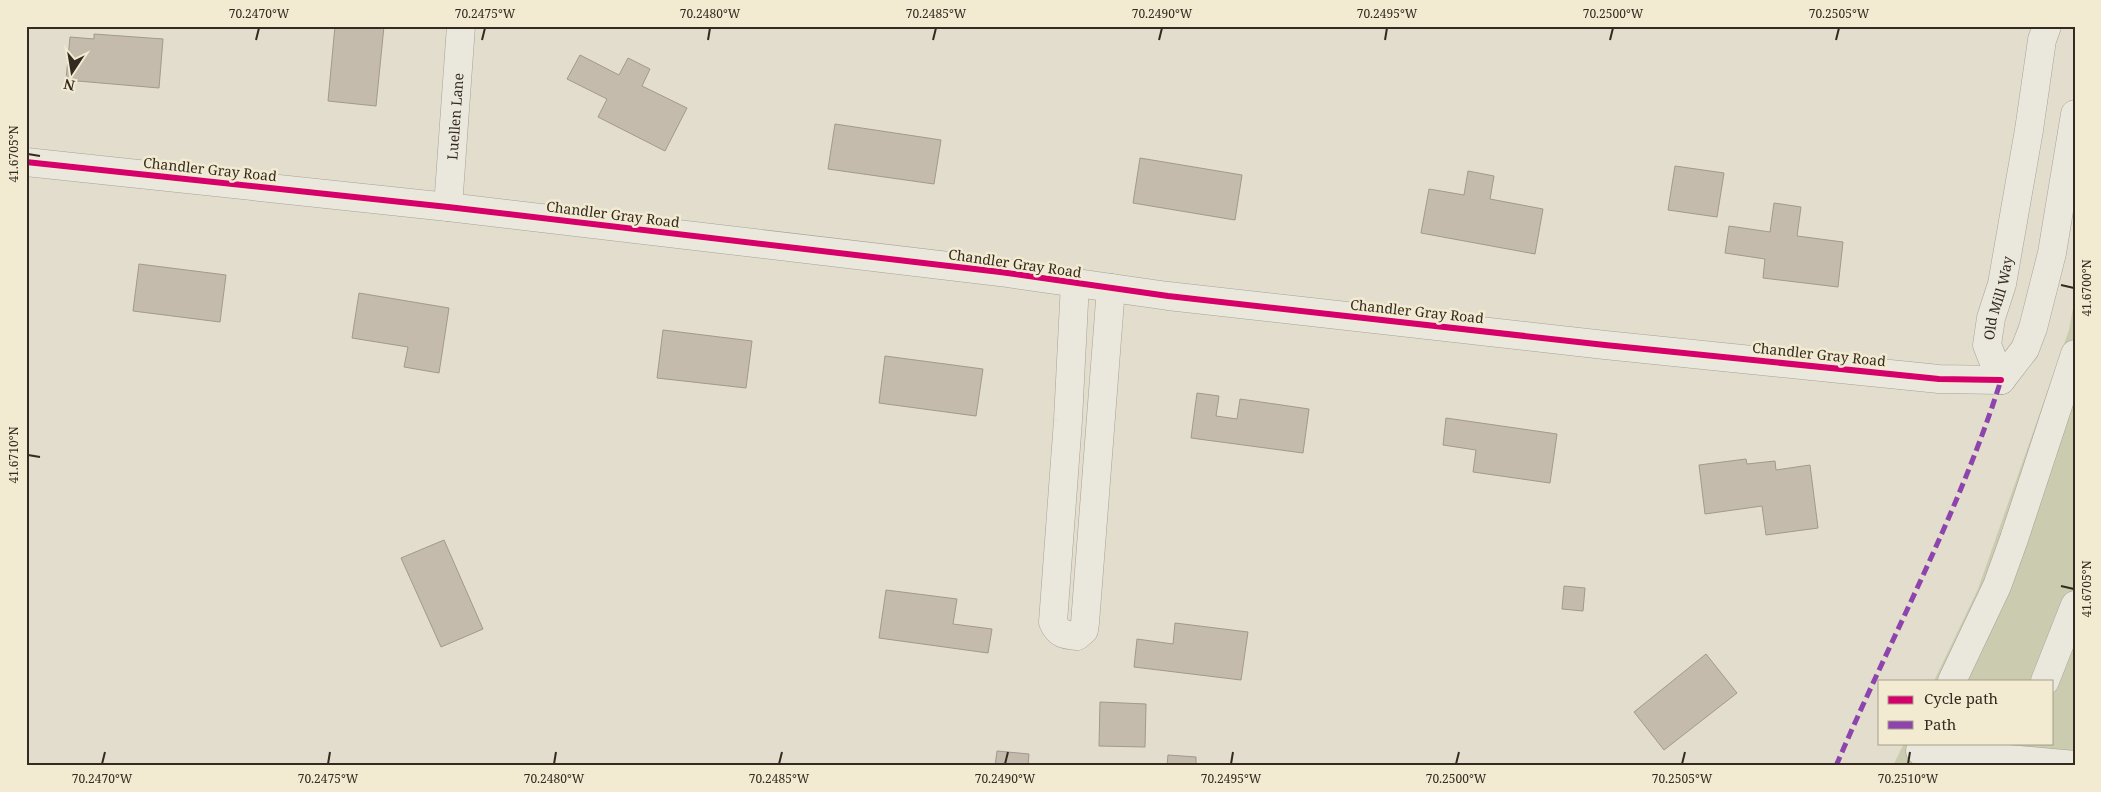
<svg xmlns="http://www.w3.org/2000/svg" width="2101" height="792" viewBox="0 0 2101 792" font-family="'Noto Serif',serif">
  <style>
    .cemetery { fill: #cacbaf }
    .building { fill: #c5bbad; stroke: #a1998c }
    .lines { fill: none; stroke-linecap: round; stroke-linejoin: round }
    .minor-casing { stroke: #a7a296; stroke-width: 29 }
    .minor { stroke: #eae7dd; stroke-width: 28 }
    .quiet { stroke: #8e44ad; stroke-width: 5; stroke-dasharray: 10 5; stroke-linecap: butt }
    .cycleway-casing { stroke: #f2ebd2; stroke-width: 9 }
    .cycleway { stroke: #d6006c; stroke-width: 6 }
    .ticks { fill: none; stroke: #342a1f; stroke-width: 2 }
    .labels { text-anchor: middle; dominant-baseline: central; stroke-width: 5; stroke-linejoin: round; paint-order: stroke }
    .street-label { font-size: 14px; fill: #342a1f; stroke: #f2ebd2 }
    .neatline { fill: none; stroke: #342a1f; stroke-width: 2 }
    .ticks-label { font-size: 12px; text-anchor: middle; fill: #342a1f }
  </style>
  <rect width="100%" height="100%" fill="#e2ddcc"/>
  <polygon class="cemetery" points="2075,298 2075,766 1893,766 1904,743 2052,743 2052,681 1934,681 1978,589 2069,330"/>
  <g class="building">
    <polygon points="335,26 384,26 376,106 328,101"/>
    <polygon points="94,34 163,39 159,88 66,80 70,37 94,39"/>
    <polygon points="580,55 619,75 628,58 650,69 642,86 687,108 665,151 598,117 607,99 567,79"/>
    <polygon points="835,124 941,140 934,184 828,169"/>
    <polygon points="1140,158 1242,175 1235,220 1133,203"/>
    <polygon points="1675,166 1724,173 1717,217 1668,210"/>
    <polygon points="1468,171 1494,176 1490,199 1543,209 1535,254 1421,233 1429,189 1464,195"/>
    <polygon points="1774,203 1801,207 1797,236 1843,242 1838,287 1763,278 1765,259 1725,253 1729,226 1770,232"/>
    <polygon points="139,264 226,275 220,322 133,311"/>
    <polygon points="359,293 449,308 439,373 404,367 408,347 352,338"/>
    <polygon points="663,330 752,341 746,388 657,378"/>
    <polygon points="885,356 983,369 976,416 879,403"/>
    <polygon points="1197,393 1219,396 1216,416 1237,419 1240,399 1309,409 1303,453 1191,438"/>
    <polygon points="1446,418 1557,434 1550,483 1473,472 1476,450 1443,445"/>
    <polygon points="1746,459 1747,464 1775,461 1776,470 1810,465 1818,528 1766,535 1762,506 1705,514 1699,465"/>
    <polygon points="444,540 483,629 441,647 401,558"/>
    <polygon points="1564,586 1585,588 1583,611 1562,609"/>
    <polygon points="886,590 957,599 953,624 992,629 988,653 879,638"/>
    <polygon points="1175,623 1248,632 1241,680 1134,667 1137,639 1173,644"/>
    <polygon points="1706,654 1737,693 1664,750 1634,712"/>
    <polygon points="1100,702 1146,704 1145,747 1099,746"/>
    <polygon points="997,751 1029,754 1028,766 995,766"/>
    <polygon points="1168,755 1196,757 1196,766 1167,766"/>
  </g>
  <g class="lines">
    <defs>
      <g id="minor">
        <polyline points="26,162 448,207 1000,272 1168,296 1605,345 1939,379 2001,380"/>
        <path id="s1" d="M448,207L461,26"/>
        <path d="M1075,283L1068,420L1053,622C1058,634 1065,635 1077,636L1084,630L1085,623L1111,288"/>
        <path id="s2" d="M2001,380L1987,345L1991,318L2002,284L2029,130L2042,40L2047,26"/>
        <polyline points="2001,380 2025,349 2033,328 2052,253 2075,114"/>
        <polyline points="1952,681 1997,586 2014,539 2075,354"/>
        <polyline points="2045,681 2075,605"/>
        <polyline points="1923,743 1920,751 2075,765"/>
      </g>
    </defs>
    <use href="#minor" class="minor-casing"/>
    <use href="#minor" class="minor"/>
    <path class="quiet" d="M1836,766C1891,637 1959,513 2001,380"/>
    <defs>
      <polyline id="cycleway" points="26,162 448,207 1000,272 1168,296 1605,345 1939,379 2001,380"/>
    </defs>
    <use href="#cycleway" class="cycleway-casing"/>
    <use href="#cycleway" class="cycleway"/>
  </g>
  <path class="ticks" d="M256,40L259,28M482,40L485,28M708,40L710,28M933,40L936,28M1159,40L1162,28M1385,40L1387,28M1610,40L1613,28M1836,40L1839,28M28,154L40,156M2061,285L2074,288M28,455L40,457M2061,586L2074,589M102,764L105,752M328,764L330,752M554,764L556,752M779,764L782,752M1005,764L1008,752M1231,764L1233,752M1456,764L1459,752M1682,764L1685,752M1908,764L1910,752"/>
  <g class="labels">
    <g class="street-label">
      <text stroke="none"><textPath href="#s1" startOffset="91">Luellen Lane</textPath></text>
      <text transform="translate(210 169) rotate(6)">Chandler Gray Road</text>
      <text transform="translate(613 214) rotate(7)">Chandler Gray Road</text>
      <text transform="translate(1015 263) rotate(8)">Chandler Gray Road</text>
      <text stroke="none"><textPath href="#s2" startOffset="86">Old Mill Way</textPath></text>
      <text transform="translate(1417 311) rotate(6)">Chandler Gray Road</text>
      <text transform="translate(1819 354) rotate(6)">Chandler Gray Road</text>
    </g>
  </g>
  <rect width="2101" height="792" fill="none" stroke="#f2ebd2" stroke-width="55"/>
  <rect x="1878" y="680" width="175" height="65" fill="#f2ebd2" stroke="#a69e8a"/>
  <rect x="1888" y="696" width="25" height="8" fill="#d6006c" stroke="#a69e8a"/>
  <text x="1924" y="704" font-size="15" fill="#342a1f">Cycle path</text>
  <rect x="1888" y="721" width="25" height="8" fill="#8e44ad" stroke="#a69e8a"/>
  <text x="1924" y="730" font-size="15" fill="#342a1f">Path</text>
  <g transform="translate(72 72) rotate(192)" stroke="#f2ebd2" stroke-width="4" paint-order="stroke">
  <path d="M0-4L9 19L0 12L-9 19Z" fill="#342a1f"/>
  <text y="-8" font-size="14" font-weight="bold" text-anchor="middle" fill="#342a1f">N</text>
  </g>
  <rect x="28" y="28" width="2046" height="736" class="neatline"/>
  <g class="ticks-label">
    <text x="259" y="18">70.2470°W</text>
    <text x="485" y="18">70.2475°W</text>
    <text x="710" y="18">70.2480°W</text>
    <text x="936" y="18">70.2485°W</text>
    <text x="1162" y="18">70.2490°W</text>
    <text x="1387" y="18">70.2495°W</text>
    <text x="1613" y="18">70.2500°W</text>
    <text x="1839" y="18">70.2505°W</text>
    <text transform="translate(14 154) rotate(-90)" y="4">41.6705°N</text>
    <text transform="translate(2087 288) rotate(-90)" y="4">41.6700°N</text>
    <text transform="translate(14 455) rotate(-90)" y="4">41.6710°N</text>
    <text transform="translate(2087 589) rotate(-90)" y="4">41.6705°N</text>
    <text x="102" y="783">70.2470°W</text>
    <text x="328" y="783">70.2475°W</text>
    <text x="554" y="783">70.2480°W</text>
    <text x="779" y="783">70.2485°W</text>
    <text x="1005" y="783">70.2490°W</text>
    <text x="1231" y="783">70.2495°W</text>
    <text x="1456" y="783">70.2500°W</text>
    <text x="1682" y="783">70.2505°W</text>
    <text x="1908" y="783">70.2510°W</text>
  </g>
</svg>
